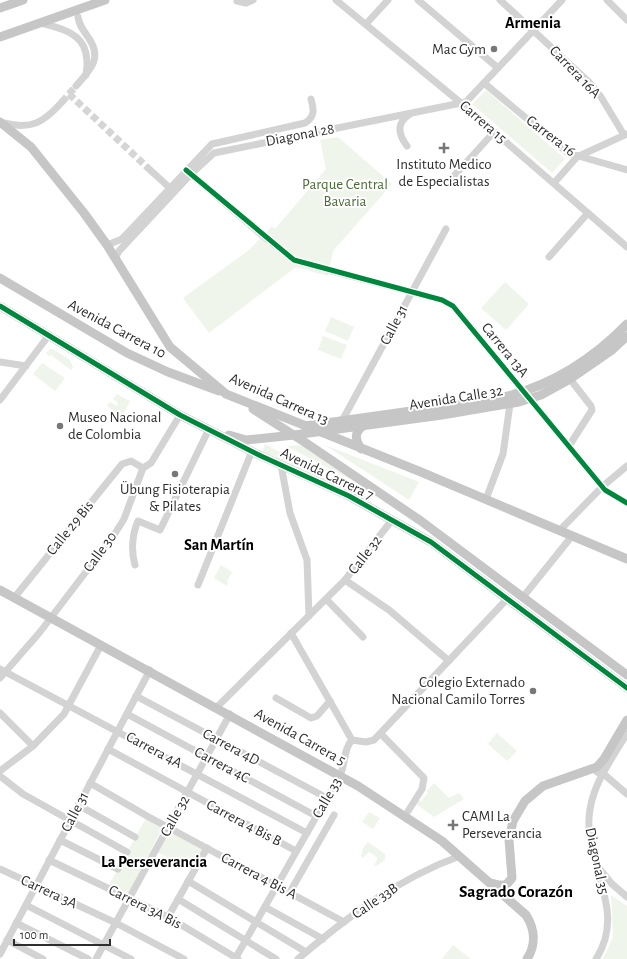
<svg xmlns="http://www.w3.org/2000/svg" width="627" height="959" viewBox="0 0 627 959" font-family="'Alegreya Sans',sans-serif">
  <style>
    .green { fill: #eff5eb }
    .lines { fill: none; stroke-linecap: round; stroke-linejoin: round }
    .minor-tunnel { stroke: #d5d5d5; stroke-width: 7; stroke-dasharray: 7 3.5; stroke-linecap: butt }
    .minor { stroke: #d3d3d3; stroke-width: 7 }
    .major { stroke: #c6c6c6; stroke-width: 9 }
    .cycleway-casing { stroke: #fff; stroke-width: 8 }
    .cycleway { stroke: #00873e; stroke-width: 5 }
    .poi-dot { fill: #777; stroke: #fff; stroke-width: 1.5 }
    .labels { text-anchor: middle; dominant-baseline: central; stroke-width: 4; stroke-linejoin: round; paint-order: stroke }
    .poi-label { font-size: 15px; fill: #2e2e2e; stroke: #fff; text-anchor: end }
    .street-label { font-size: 15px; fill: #2e2e2e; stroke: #fff }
    .park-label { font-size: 15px; fill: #4b6c39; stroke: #fff }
    .neighbourhood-label { font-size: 16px; font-weight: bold; fill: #000; stroke: #fff }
    .quarter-label { font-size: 17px; font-weight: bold; fill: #000; stroke: #fff }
  </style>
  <rect width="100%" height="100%" fill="#fff"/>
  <g class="green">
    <polygon points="486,90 565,159 552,173 472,104"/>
    <polygon points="338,137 392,184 333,251 328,276 296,267 209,333 183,298 249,250 272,226 275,229 326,169 320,140"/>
    <polygon points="505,282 529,304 506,330 481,308"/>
    <polygon points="331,317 354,327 348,341 325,331"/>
    <polygon points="323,336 347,345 341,359 318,350"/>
    <polygon points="50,349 53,349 70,360 73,367 71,370 51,355 49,356 46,353"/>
    <polygon points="42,363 65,378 55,391 33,374"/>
    <polygon points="117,394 130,401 122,417 107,406 110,402 117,406 118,403 113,399"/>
    <polygon points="265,444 372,502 372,503 262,453"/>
    <polygon points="303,445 363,486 286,446"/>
    <polygon points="325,445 419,482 409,500"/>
    <polygon points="221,565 232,572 227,581 228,582 227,586 214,578"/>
    <polygon points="497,733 517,751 507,761 488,744"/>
    <polygon points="434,783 449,798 459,793 464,799 434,817 416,804 419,800 421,801 428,793 427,791"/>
    <polygon points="369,812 380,818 373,829 362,822"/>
    <polygon points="146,818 163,827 127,895 109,885"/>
    <polygon points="167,829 204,849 192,870 155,851"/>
    <polygon points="368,842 385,854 385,860 376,866 374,865 377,860 377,857 369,852 363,858 361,856 363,848"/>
    <polygon points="611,895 627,906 627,959 603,959 613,937"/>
    <polygon points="453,945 471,959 442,959"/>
  </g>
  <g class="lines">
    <g class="minor-tunnel">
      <polyline points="69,94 148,168"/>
      <polyline points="62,102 76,86"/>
      <polyline points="263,236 294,260 328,270"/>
    </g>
    <g class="minor">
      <polyline points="336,0 461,103 627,247"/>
      <polyline points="418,0 498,68"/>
      <polyline points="500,0 589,82 601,97 624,135"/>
      <polyline points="607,0 627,20"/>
      <polyline points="237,1 246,3 253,0"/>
      <path d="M41,23C72,31 92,38 86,75"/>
      <polyline points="366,24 388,0"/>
      <polyline points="484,83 568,153 627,170"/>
      <path d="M76,86C91,69 103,58 88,37C83,30 79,25 78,17"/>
      <path d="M4,123C32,130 44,122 62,102"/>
      <path d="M407,146C398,134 396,123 410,114"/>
      <polyline points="148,168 172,190"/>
      <polyline points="187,171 263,236"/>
      <polyline points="453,177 494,132"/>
      <polyline points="554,183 577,157 627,134"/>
      <path d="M107,245L122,239L212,144L305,123C315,117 314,109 311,99"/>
      <polyline points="549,257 588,213"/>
      <polyline points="115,258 119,251 190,175 214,153 466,102 562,0"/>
      <polyline points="328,270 442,300 453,306 605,490 627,503"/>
      <polyline points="0,362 26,366"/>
      <polyline points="0,400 49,335"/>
      <polyline points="342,421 446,229"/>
      <polyline points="569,446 592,410 591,406 570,379"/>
      <polyline points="281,465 290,513 307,560 309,616"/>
      <polyline points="143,468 151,463 180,415"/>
      <polyline points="486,499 503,454 510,404"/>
      <polyline points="560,530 603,486 627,466"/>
      <path d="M135,565C131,552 132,534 138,521L160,530L209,429"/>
      <polyline points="345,580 389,610 449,661"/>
      <polyline points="198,585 252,451"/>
      <polyline points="523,597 572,536"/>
      <polyline points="14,598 122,464 131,461 143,468"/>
      <polyline points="326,599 363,637"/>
      <polyline points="291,633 352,740"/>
      <polyline points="0,669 307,833"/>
      <polyline points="0,678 40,632 114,535 124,519 143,468"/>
      <polyline points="136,696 327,798"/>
      <polyline points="276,698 311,718 317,716 330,701"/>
      <polyline points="217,707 345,580 392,520"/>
      <polyline points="0,713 33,746"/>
      <polyline points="127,714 316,816"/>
      <polyline points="381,734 424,778 422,789 405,816"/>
      <polyline points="352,740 366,742 374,740 507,599"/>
      <polyline points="108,749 296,851"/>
      <polyline points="0,771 33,746 64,714 101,645"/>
      <polyline points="597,772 606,776 627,794"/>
      <polyline points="0,776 23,794 127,852"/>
      <polyline points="90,783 147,816 344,922"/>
      <polyline points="78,805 135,837"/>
      <polyline points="60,840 118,869"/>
      <polyline points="49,860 168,917 238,959"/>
      <polyline points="598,867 612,884 627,897"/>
      <polyline points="0,869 116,923 184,959"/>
      <polyline points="188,881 306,952"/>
      <polyline points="290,892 334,815"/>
      <polyline points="178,899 276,959"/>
      <polyline points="26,905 131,959"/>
      <polyline points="265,907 323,939"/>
      <polyline points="168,917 207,848"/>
      <polyline points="16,923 88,959"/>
      <polyline points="7,940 43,959"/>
      <polyline points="0,954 150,670"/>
      <polyline points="96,959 230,714"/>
      <path d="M235,959L340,775C346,764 343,749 352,740"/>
      <path d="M298,959C347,917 399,878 460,856"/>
      <path d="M596,959C627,911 586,868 589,818C591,785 611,761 627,733"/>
    </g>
    <g class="major">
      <polyline points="0,8 23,0"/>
      <polyline points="0,37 105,0"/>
      <polyline points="0,122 31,147 84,213 107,245 170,347 226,394 421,472 627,559"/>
      <polyline points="0,278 127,353 168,372 219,391"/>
      <polyline points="0,306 180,415 261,456 349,496 431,542 627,688"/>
      <polyline points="253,409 306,443 421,521 627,675"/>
      <path d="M305,426L496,399C547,388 591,361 627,324"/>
      <polyline points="229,435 246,440 294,435 442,415 519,402 541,395 570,379 612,350 627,336"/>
      <path d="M361,449C355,439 354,433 363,426"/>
      <path d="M0,590L358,786L442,841L526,915C535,929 536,945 527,959"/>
      <polyline points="491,883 499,885 506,885 512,878 509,840 513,821 525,801 543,786 597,767 604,759 627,720"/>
    </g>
    <defs>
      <g id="cycleway">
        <polyline points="186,170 294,260 442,300 453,306 605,490 627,503"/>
        <polyline points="0,306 180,415 261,456 349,496 431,542 627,688"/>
      </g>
    </defs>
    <use href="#cycleway" class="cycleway-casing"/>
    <use href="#cycleway" class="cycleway"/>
  </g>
  <g class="poi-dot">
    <circle cx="494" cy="49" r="4"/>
    <path d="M442 142h4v4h4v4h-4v4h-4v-4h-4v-4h4z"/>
    <circle cx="60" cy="426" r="4"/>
    <circle cx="175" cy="474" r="4"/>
    <circle cx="533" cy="691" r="4"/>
    <path d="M451 819h4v4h4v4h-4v4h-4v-4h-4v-4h4z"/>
  </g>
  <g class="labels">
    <g class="poi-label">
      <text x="486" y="49">Mac Gym</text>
      <text x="444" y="164" text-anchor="middle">Instituto Medico<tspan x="444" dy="17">de Especialistas</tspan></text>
      <text x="68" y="417" text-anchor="start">Museo Nacional<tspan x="68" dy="17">de Colombia</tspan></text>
      <text x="175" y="489" text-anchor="middle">Übung Fisioterapia<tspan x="175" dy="17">&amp; Pilates</tspan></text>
      <text x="525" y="682">Colegio Externado<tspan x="525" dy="17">Nacional Camilo Torres</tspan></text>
      <text x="462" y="816" text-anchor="start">CAMI La<tspan x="462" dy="17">Perseverancia</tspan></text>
    </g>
    <g class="street-label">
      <text transform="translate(575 72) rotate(46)">Carrera 16A</text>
      <text transform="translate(483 122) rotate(41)">Carrera 15</text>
      <text transform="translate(300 135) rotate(-11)">Diagonal 28</text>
      <text transform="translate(551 136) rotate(37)">Carrera 16</text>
      <text transform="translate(394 325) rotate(-62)">Calle 31</text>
      <text transform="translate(117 329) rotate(28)">Avenida Carrera 10</text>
      <text transform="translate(505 350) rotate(51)">Carrera 13A</text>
      <text transform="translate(456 398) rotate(-9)">Avenida Calle 32</text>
      <text transform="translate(279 399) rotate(24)">Avenida Carrera 13</text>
      <text transform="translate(327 474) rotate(26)">Avenida Carrera 7</text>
      <text transform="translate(70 528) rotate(-51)">Calle 29 Bis</text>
      <text transform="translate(100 552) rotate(-54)">Calle 30</text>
      <text transform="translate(365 555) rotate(-52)">Calle 32</text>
      <text transform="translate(300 737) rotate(29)">Avenida Carrera 5</text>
      <text transform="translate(231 747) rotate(28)">Carrera 4D</text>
      <text transform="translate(154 750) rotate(28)">Carrera 4A</text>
      <text transform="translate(222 765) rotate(28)">Carrera 4C</text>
      <text transform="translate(327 798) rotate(-60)">Calle 33</text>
      <text transform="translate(75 812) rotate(-62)">Calle 31</text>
      <text transform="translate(175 816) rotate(-61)">Calle 32</text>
      <text transform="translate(244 823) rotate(28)">Carrera 4 Bis B</text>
      <text transform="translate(597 861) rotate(78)">Diagonal 35</text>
      <text transform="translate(259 876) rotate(28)">Carrera 4 Bis A</text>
      <text transform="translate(49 892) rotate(25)">Carrera 3A</text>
      <text transform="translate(375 901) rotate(-34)">Calle 33B</text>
      <text transform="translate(145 907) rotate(27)">Carrera 3A Bis</text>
    </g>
    <g class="park-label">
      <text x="345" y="184">Parque Central<tspan x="345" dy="17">Bavaria</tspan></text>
    </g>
    <g class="neighbourhood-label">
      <text x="533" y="23">Armenia</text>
      <text x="219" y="545">San Martín</text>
      <text x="154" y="862">La Perseverancia</text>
    </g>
    <g class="quarter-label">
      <text x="516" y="891">Sagrado Corazón</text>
    </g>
  </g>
  <path d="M14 939v6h96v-6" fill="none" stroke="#2e2e2e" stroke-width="2"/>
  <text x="20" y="939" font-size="12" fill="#2e2e2e" stroke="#ffffff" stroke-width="3" paint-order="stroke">100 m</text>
</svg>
